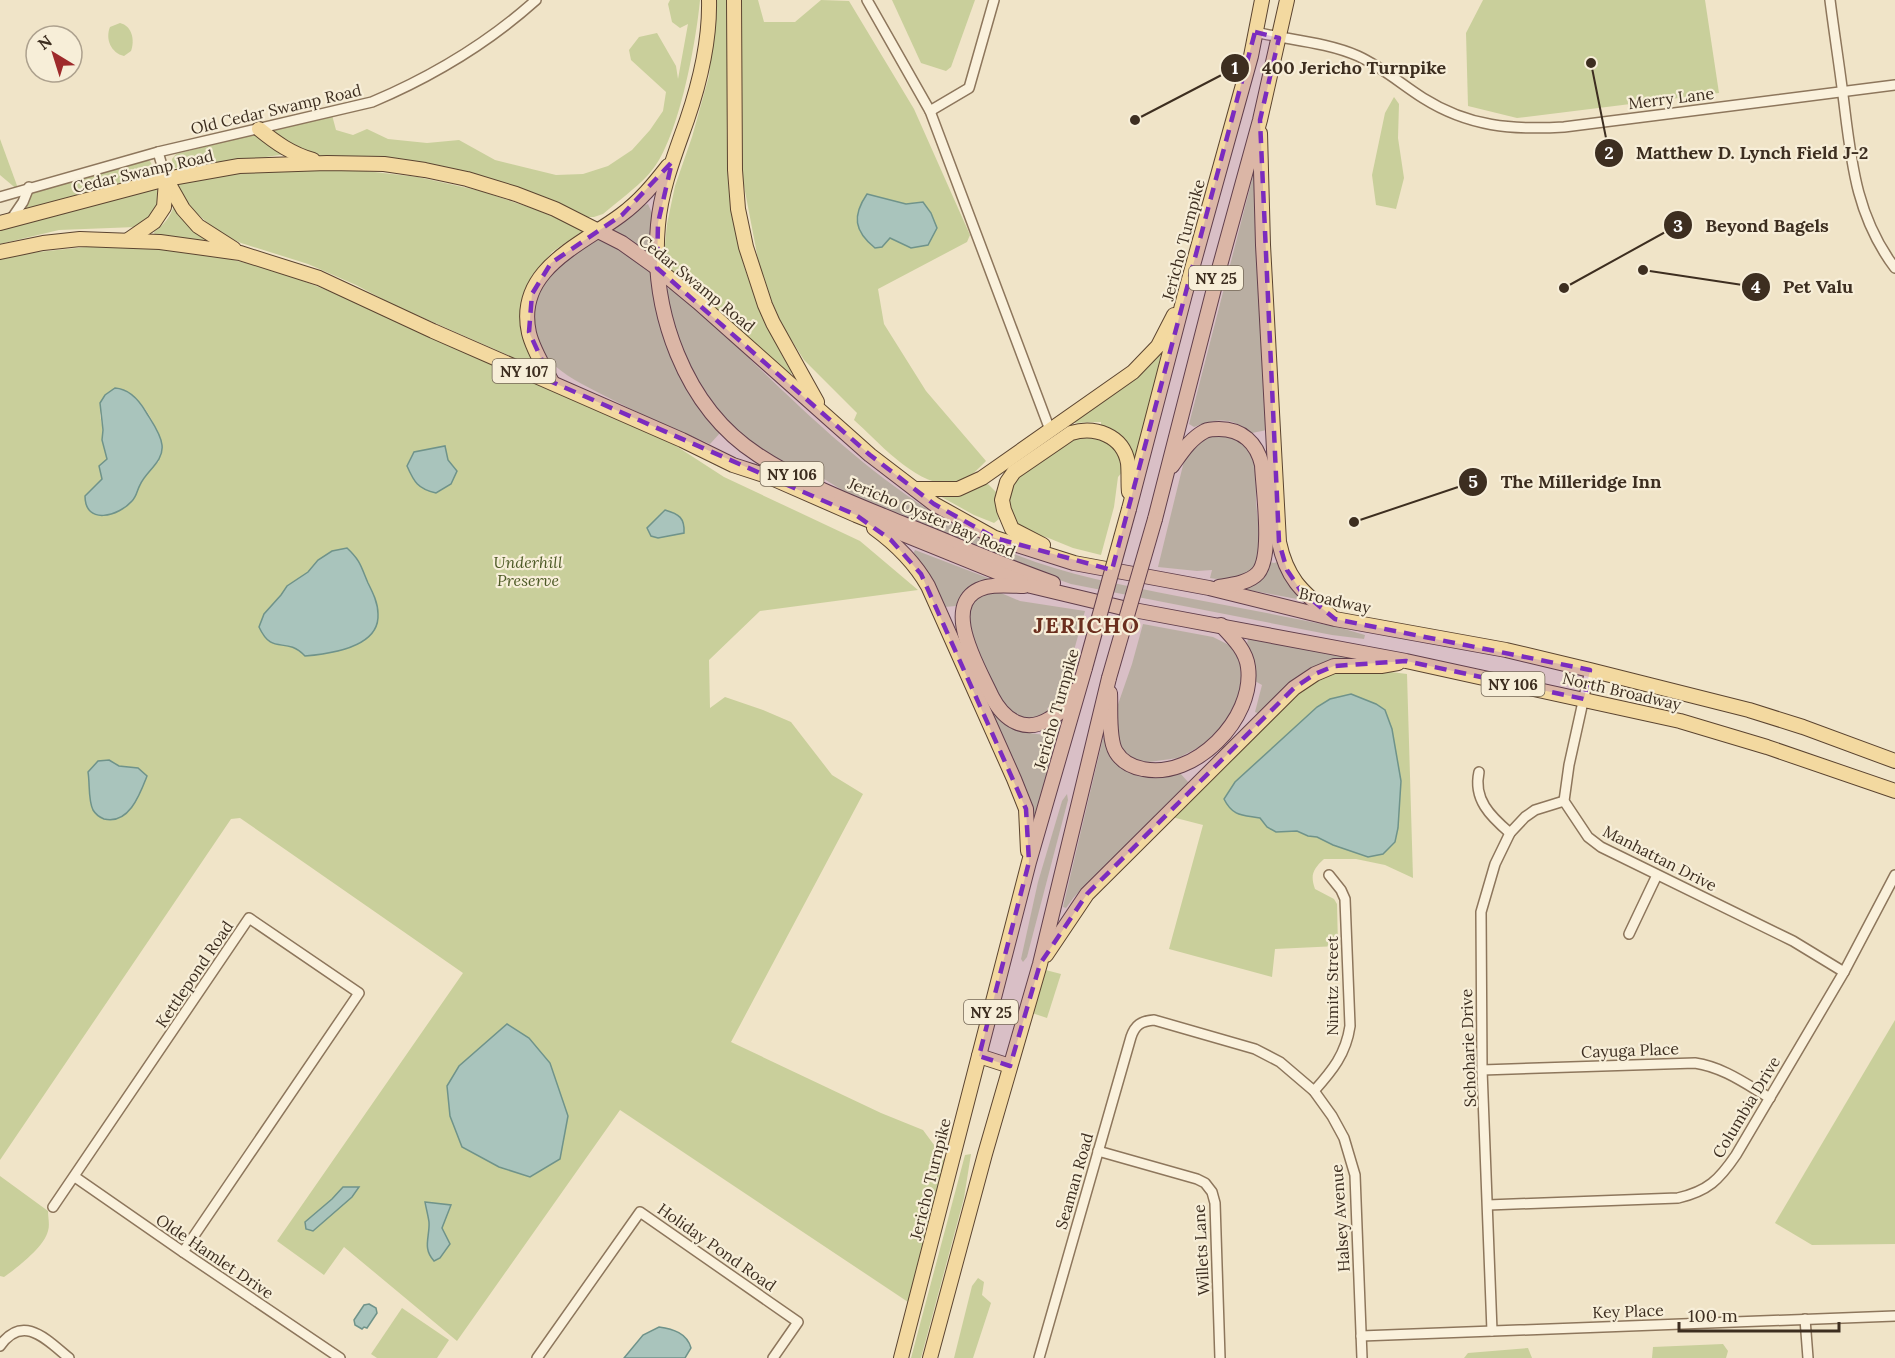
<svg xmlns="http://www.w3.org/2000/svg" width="1895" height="1358" viewBox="0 0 1895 1358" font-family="Lora,serif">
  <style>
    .green { fill: #c9cf9b; fill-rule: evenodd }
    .water { fill: #a9c4bc; stroke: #6f938a; stroke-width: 1.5 }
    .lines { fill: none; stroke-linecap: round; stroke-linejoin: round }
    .street-casing { stroke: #8d765c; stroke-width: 12 }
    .primary-casing { stroke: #5b4430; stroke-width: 16 }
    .street { stroke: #faf1dc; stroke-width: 9 }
    .primary { stroke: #f3d9a0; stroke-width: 14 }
    .primary-bridge-casing { stroke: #5b4430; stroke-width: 16; stroke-linecap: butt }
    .primary-bridge { stroke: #f3d9a0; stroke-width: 14 }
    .marked { fill: #7b2cbf; fill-opacity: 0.2; stroke: #7b2cbf; stroke-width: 4.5; stroke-dasharray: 12 8; stroke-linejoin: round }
    .labels { text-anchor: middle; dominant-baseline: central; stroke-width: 4.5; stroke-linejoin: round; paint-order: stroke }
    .shield { fill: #f7eed8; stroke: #756857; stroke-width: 1.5 }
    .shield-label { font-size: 15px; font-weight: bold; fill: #3d2e20 }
    .street-label { font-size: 16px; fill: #3d2e20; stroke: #f7eed8 }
    .park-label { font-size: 16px; font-style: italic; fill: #4d5a26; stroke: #f7eed8 }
    .district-label { font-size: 22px; font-weight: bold; letter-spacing: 1.5px; fill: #6b2e1e; stroke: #f7eed8 }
    .leader { fill: none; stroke: #3d2e20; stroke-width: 2 }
    .callout-dot { fill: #3d2e20; stroke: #f7eed8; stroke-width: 2 }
    .mark-label { font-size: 18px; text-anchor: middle; font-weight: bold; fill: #fff }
    .callout-label { font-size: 18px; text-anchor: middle; font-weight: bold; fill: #3d2e20; stroke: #f7eed8; stroke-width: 4.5; stroke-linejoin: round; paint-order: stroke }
  </style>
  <rect width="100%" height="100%" fill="#f0e4c8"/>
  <g class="green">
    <path d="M670,0H700C696,43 678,145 648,175C635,189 618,201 603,214L594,217H583L504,188L328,162L262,130L332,115L336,130L353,135L367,129L388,139L427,143L459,140L495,160L556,175L583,174L608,166L632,150L650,130L663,111L666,92L631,60L629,50L639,37L657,33L676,66L678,79L688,24L680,28L672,22L668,4Z"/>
    <path d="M717,0H727C731,68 722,138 731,206C738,264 763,323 792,373L788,375L751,343L705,299L663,266L667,224L675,186L692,137L709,76Z"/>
    <path d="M739,0H758L764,22H795L821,0L849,1L914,109L970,235L967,242L878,289L884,324L926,391L986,461C979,468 971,477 961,481C924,496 879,442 854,420L857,413L804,360L782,325L761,275L740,165ZM867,194L906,204L922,202L911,248L890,238Z"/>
    <polygon points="892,0 975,0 951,67 946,71 921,63"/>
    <polygon points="1483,0 1705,0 1719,93 1517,118 1468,106 1466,33"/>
    <path d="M120,23C132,26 135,40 131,51L124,56C111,53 105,39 110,27Z"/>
    <polygon points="1394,97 1399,104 1398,138 1404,178 1396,209 1376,205 1372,175 1385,113"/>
    <polygon points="257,134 286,154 178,170 173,166 172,159 176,154"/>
    <polygon points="0,139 19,191 0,175"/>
    <polygon points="146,161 150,161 154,169 152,172 148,175 25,209 31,193 97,172"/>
    <polygon points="292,169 348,169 418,177 481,191 537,210 584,230 552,252 531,278 520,310 525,345 538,365 535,367 394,305 356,285 308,264 241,243 218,232 194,211 180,191 177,182 230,174"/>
    <path d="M1254,172L1258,173L1257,253L1267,430L1252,433C1231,417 1218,418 1194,427L1189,424Z"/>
    <polygon points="156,189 159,190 163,198 152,219 136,227 59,230 0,244 0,229"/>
    <polygon points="648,204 655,220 651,256 612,232 611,230 642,206"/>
    <path d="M174,206L211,239L209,242L155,236L154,232C164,225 170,217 174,206Z"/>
    <path d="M599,237L652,272C655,290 655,310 661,328C672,367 694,402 720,433L710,444C674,429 638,413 603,395C584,385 564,376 549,360C531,340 530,306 542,283C553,262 580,250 599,237Z"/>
    <path d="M96,246L169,249L221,257L271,269L332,292L673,444L724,477L860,541L918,590L760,611L709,660L710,708L725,697L763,710L791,722L832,775L863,794L731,1042L881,1113L923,1130L951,1168L914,1306L620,1110L457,1341L344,1247L324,1275L277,1241L463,973L240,818L231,819L0,1160V259L28,253ZM115,388C133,389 149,411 155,427C159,437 158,451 159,461C152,468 142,477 139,486C133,500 135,499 121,510L85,496L102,479L108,459L102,440L103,430L100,415L105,395Z"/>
    <path d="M671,288L694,305C792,398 886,503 1014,554C1066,575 1122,585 1177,596C1232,606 1287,617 1341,628L1365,635L1364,639L1332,635L1071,584L1011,563L850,495L816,474L808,465L804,475C784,465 762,453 745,438C721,416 699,386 686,356C676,335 671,312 666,289Z"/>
    <polygon points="1156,351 1161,354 1153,394 1135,461 1131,461 1114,433 1101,425 1101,422 1071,423"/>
    <path d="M1224,434C1235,439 1249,443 1253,456C1256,467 1256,490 1256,502C1260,544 1272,588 1210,578L1212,570L1197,571L1158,567L1185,457L1206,436Z"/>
    <path d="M1075,437H1103C1115,446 1122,455 1124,470L1118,477L1114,507L1101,555L1073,548L1046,537L1031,535L1020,529L1011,516L1008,498L1011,486L1018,475Z"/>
    <polygon points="985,481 996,492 995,503 999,519 994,523 974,515 938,495"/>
    <path d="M915,550L988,578L987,582C972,587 964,593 956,606L944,607L921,564L913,554Z"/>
    <polygon points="1270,562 1274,563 1277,562 1282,573 1299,595 1297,599 1243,589 1244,586 1267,568"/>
    <polygon points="988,590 1001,593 1020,601 1085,611 1062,693 1047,709 1049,711 1040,718 1024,718 1010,711 1000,700 967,624 970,602"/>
    <polygon points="1143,624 1213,637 1229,645 1240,660 1241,678 1238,698 1223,725 1203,745 1178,758 1149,762 1131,760 1118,746 1115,713 1132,664"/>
    <path d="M1248,639L1346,657L1345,660L1308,669L1287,686L1260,714L1255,712L1262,685L1255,681C1254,667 1244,652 1248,639Z"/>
    <path d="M1358,668L1407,674L1413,878L1385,865L1356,859H1324C1313,869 1310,875 1315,889L1334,899L1337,904L1338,946L1275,949L1272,977L1169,949L1203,825L1172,817L1299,692C1321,676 1331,671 1358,668Z"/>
    <path d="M990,711C1010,730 1018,732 1046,735L1049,729L1053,726L1058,729L1061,727L1034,828L1013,765L1015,764Z"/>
    <polygon points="1103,738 1107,739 1110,755 1123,769 1138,776 1158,777 1179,772 1189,783 1074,897 1066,908 1063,907"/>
    <polygon points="1067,794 1068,800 1027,957 1023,962 1021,959 1038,882 1062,801"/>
    <polygon points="1038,968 1061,974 1047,1018 1026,1011"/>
    <polygon points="1895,1020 1895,1244 1812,1245 1775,1223"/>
    <polygon points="971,1154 964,1198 921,1358 911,1358 965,1155"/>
    <path d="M0,1176L48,1211C48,1217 50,1225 48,1231C44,1247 17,1268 4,1277L0,1276Z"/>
    <polygon points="978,1278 984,1282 982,1295 991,1303 973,1358 954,1358 972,1286"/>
    <polygon points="402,1308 449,1340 437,1358 377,1358 371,1354"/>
    <polygon points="1723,1344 1728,1351 1726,1358 1652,1358 1653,1347"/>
    <polygon points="1528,1348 1532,1358 1464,1358 1468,1353"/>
  </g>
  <g class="water">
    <path d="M867,194L906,204L923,202L931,213L937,228L928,245L911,248L890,238L882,247L875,248C854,231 852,216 867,194Z"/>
    <path d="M115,388C130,389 139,400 146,412C152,422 161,434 162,445C164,462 146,471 140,485C137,490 137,496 132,501C119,516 85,526 85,496L102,479L99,466L107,459L102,440L103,430L100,403L105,395Z"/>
    <path d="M445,446L448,460L457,471L451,484L436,493C418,489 414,482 407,466L414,452Z"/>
    <path d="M665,510C679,514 685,518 684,533L658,538L651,536L647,528Z"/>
    <path d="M347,548C361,561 361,567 368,583C373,593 378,603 378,614C380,648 329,654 305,656C285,635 273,657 259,627L264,614L281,595L287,586L308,572L318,560L332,551Z"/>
    <path d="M1351,694L1376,704L1385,710L1392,729L1401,781L1398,828L1395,842L1383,854L1368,857L1333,845L1317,837L1308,836L1297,831L1276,832L1267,827L1260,818C1243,815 1233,817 1224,799L1235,782L1317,707L1330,699Z"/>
    <path d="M109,760L119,766L138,768L147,776C140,794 129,825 104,819C99,817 96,815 93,810C88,800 90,784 88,772L98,761Z"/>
    <polygon points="507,1024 529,1038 550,1063 568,1116 560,1159 530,1177 499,1167 462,1147 450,1116 447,1086 459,1066"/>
    <polygon points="343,1187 359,1187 352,1197 313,1231 306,1229 305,1222 332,1199"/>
    <path d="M425,1202L451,1205L442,1228L450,1244L440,1258L434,1261C422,1248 430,1237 429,1222C428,1215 426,1208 425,1202Z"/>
    <polygon points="369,1304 376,1308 377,1313 367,1328 364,1327 362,1329 355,1325 354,1320 364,1305"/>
    <path d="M659,1327C673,1329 687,1333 691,1348L685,1358H624L643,1335Z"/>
  </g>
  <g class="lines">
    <defs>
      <g id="street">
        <polyline points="867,0 930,111 1050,430"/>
        <path d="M1830,0C1834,32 1839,63 1843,95C1851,159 1855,215 1895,268"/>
        <path d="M1255,32C1289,40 1326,42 1358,56C1382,67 1401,84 1423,98C1469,127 1512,130 1564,127L1895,85"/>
        <polyline points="930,111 969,88 994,0"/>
        <polyline points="158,152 166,179"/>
        <path d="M0,197L158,152L372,102C431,77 488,43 536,0"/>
        <polyline points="10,221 23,202 29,187"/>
        <polyline points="1590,670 1569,765 1564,801 1588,837 1601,847 1793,941 1844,972"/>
        <path d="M1479,772C1473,799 1490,816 1510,833"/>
        <polyline points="1629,934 1657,875"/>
        <path d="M1482,1070L1695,1063C1723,1067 1746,1084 1770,1098"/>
        <path d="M1314,1091C1332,1071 1346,1054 1350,1026L1345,899L1341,890L1329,875"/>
        <polyline points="1098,1151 1197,1179 1205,1183 1212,1192 1215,1203 1220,1358"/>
        <polyline points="75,1177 183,1252 340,1358"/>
        <path d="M1488,1205L1678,1198C1708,1191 1719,1180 1736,1155L1844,972L1895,875"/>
        <polyline points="53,1207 249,918 359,993 183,1252"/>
        <polyline points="1805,1319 1808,1358"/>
        <polyline points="1492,1331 1482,1070 1481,912 1495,864 1510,833 1525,817 1535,810 1564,801"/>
        <polyline points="1361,1336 1895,1316"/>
        <path d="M0,1346C23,1313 47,1340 69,1358"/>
        <polyline points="537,1358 640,1212 798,1322 773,1358"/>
        <path d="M1039,1358L1131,1037C1135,1025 1141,1021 1154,1020L1255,1049L1280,1062L1314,1091L1332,1116L1344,1138L1355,1175L1362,1358"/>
      </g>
      <g id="primary">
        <path d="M709,0C710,40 700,82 687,120C675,154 661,189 658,225C650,310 684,407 758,455C802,484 853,503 901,523C952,543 1002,565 1053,583"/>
        <polyline points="734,0 735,170 738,209 746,247 765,305 773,323 817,402"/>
        <path d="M259,129C276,143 292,154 313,160"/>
        <path d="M1260,133L1263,245L1279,542C1287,580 1303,592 1331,616"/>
        <polyline points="166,179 183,209 198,226 234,249"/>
        <polyline points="0,223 166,179 239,166 327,163 384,164 425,170 467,179 516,194 555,209 622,243 657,268 698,302 870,455 934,504 995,538 1074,563 1209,588 1335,619 1506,650 1590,670 1749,710 1803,727 1895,761"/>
        <polyline points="128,240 154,222 164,207 166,181"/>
        <polyline points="0,252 43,243 80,239 160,242 240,253 319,278 433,331 682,440 733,465 767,476 856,515 1031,586 1123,608 1406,661 1680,721 1767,747 1895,791"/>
        <path d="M552,382C544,367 533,350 529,333C515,270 581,245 621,215C640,201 654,184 668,166"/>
        <path d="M1172,466C1182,452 1190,439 1205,431C1209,429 1214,429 1219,429C1242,429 1257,443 1262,465C1263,489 1273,556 1258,573C1249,583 1231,585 1219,587"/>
        <polyline points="915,489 958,489 982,478 1133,372 1158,346 1174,315"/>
        <polyline points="1129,509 1185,294 1251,56 1262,0"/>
        <polyline points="1155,519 1219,269 1260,120 1287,0"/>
        <path d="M874,528C896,544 915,563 928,586L1014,779L1026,809L1028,851"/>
        <path d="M1043,545L1012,529L1004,510L1002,500L1007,482L1014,472L1071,433C1095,426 1123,435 1128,463C1129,472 1128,483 1129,492"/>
        <path d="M1024,586C1012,586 998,584 986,587C936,600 980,670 992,697C1004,720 1025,734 1049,719C1053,717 1058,714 1061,711C1066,706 1069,697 1073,691"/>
        <path d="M1110,693C1111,709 1108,739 1116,752C1122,762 1132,767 1143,769C1194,780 1255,719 1248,667C1246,650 1232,637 1221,625"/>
        <polyline points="1046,955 1087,894 1294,688 1315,674 1334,666 1381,666 1398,663"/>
        <polyline points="979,1056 1010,1066"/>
        <polyline points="901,1358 1029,862 1085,668"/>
        <polyline points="930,1358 985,1154 1040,964 1109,678"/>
      </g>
    </defs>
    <use href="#street" class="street-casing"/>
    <use href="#primary" class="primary-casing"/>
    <use href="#street" class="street"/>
    <use href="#primary" class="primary"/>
    <defs>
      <g id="primary-bridge">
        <polyline points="1085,668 1129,509"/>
        <polyline points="1109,678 1155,519"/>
      </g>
    </defs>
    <use href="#primary-bridge" class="primary-bridge-casing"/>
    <use href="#primary-bridge" class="primary-bridge"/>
  </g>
  <path class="marked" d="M1255,32L1279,38L1260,120L1279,542L1287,570L1301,591L1335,619L1590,670L1584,699L1406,661L1334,666L1315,674L1294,688L1087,894L1040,964L1010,1066L979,1056L1029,862L1026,809L921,574L891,540L856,515L552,382L529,332L532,294L551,263L622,215L672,162L658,223L657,268L870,455L934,504L995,538L1112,570Z"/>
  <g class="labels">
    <g class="shield">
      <rect x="1189" y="266" width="54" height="24" rx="4.5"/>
      <rect x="492.5" y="359" width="63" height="24" rx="4.5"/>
      <rect x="760.5" y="462" width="63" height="24" rx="4.5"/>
      <rect x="1481.5" y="672" width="63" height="24" rx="4.5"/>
      <rect x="964" y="1000" width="54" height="24" rx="4.5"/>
    </g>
    <g class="shield-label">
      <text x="1216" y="278">NY 25</text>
      <text x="524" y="371">NY 107</text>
      <text x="792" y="474">NY 106</text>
      <text x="1513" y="684">NY 106</text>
      <text x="991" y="1012">NY 25</text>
    </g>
    <g class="street-label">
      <text transform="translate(1671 98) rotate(-7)">Merry Lane</text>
      <text transform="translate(276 109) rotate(-13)">Old Cedar Swamp Road</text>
      <text transform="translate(143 171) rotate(-13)">Cedar Swamp Road</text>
      <text transform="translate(1183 240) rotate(-75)">Jericho Turnpike</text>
      <text transform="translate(697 283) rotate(39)">Cedar Swamp Road</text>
      <text transform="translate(932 517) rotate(23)">Jericho Oyster Bay Road</text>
      <text transform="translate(1335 600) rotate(12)">Broadway</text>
      <text transform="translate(1622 691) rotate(13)">North Broadway</text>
      <text transform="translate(1056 709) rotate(-74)">Jericho Turnpike</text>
      <text transform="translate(1660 858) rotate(27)">Manhattan Drive</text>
      <text transform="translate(194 974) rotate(-56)">Kettlepond Road</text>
      <text transform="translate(1332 986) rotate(-90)">Nimitz Street</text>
      <text transform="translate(1468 1048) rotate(-92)">Schoharie Drive</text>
      <text transform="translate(1630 1050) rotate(-2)">Cayuga Place</text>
      <text transform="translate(1746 1107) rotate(-59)">Columbia Drive</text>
      <text transform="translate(930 1179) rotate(-76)">Jericho Turnpike</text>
      <text transform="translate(1074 1181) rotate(-74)">Seaman Road</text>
      <text transform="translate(1340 1218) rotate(-94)">Halsey Avenue</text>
      <text transform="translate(717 1247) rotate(35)">Holiday Pond Road</text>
      <text transform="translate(1201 1250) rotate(-93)">Willets Lane</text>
      <text transform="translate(215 1256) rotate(34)">Olde Hamlet Drive</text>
      <text transform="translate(1628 1311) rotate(-2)">Key Place</text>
    </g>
    <g class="park-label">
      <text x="528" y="562">Underhill<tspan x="528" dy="18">Preserve</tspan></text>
    </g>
    <g class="district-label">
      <text x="1087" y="625">JERICHO</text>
    </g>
  </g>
  <path class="leader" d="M1135 120L1235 68M1591 63L1609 153M1564 288L1678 225M1643 270L1756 287M1354 522L1473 482"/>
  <g class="callout-dot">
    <circle cx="1135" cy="120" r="6"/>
    <circle cx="1591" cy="63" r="6"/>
    <circle cx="1564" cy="288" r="6"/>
    <circle cx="1643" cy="270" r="6"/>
    <circle cx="1354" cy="522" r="6"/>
    <circle cx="1235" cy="68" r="15"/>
    <circle cx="1609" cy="153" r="15"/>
    <circle cx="1678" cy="225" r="15"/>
    <circle cx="1756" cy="287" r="15"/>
    <circle cx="1473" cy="482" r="15"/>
  </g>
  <g class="mark-label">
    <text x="1235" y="74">1</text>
    <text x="1609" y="159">2</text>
    <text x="1678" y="232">3</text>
    <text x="1756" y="293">4</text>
    <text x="1473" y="488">5</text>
  </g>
  <g class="callout-label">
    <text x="1354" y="74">400 Jericho Turnpike</text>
    <text x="1752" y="159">Matthew D. Lynch Field J-2</text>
    <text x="1767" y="232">Beyond Bagels</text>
    <text x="1818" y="293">Pet Valu</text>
    <text x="1581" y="488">The Milleridge Inn</text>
  </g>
  <g transform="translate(54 54) rotate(322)"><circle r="28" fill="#f7eed8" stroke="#ada18e" stroke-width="1.5"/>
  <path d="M0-4.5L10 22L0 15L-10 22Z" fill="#9e2a2b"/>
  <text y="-9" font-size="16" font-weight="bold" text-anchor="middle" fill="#3d2e20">N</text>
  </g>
  <path d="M1679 1322v9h160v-9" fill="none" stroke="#3d2e20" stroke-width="3"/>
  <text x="1688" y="1322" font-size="18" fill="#3d2e20" stroke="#f7eed8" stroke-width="4.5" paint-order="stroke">100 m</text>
</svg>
